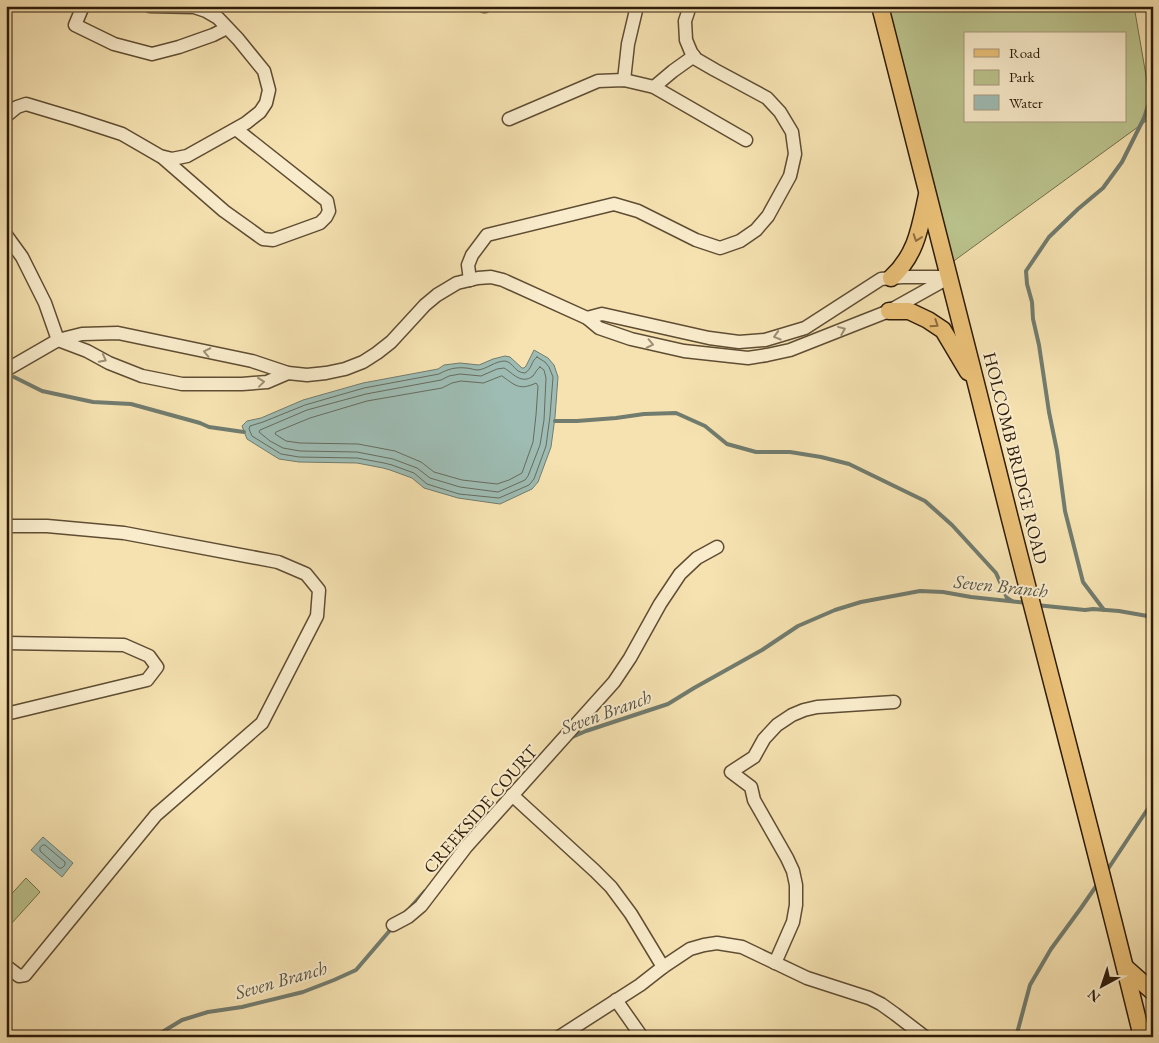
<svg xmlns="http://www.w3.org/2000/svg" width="1159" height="1043" viewBox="0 0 1159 1043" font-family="'EB Garamond',serif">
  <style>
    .green { fill: #bbc38d; stroke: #746f4b; fill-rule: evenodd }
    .water { fill: #9ebcb3; stroke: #717c6f }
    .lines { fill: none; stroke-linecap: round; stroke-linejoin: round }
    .shore { stroke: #666c5e; stroke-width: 1 }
    .stream { stroke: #717c6f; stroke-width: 4 }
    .minor-casing { stroke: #5f4d33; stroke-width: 15 }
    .major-casing { stroke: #2d1b09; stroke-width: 19 }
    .minor { stroke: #f9eccc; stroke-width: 12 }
    .major { stroke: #ebc178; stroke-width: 16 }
    .oneway { stroke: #8c6e40 }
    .oneway2 { stroke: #9d8e74 }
    .labels { text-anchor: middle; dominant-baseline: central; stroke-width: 4; stroke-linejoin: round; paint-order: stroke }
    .street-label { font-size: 18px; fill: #2d1b09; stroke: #f9eccc }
    .water-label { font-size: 19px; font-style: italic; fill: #555344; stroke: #f9eccc }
  </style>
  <rect width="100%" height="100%" fill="#f6e2b1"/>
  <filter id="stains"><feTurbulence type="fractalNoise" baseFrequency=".004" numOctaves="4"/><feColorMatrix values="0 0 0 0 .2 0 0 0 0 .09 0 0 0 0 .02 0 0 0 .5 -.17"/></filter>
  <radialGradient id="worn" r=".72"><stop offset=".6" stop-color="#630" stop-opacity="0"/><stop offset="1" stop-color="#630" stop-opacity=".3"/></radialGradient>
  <g class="green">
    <path d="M878,6H1134L1153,116L940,271ZM965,34H1125V121H965Z"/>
    <polygon points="26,878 40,892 11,924 6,920 6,900"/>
  </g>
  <g class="water">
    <polygon points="534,350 548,358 554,365 558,377 555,417 551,447 538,482 532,489 500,504 458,498 424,488 412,478 390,470 383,468 357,463 299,462 279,459 247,439 242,426 247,421 261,418 303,400 363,383 438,369 444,365 460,363 479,365 493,359 505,356 510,357 522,368 524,368 526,366"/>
    <polygon points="43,837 73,863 62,877 31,850"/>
  </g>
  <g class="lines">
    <g class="shore">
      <path d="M537,357L545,362L549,367L553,377L550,416L546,446L534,479L529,485L499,498L459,494L427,484L414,473L392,465L384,463L357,458L299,457L281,454L252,436L249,429L250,426L263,422L305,405L364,388L439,374C448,369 455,367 466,368C470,368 474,370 478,370C487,369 495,361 505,361C513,362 515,373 525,373C532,369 531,361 537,357Z"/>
      <path d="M540,367L544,370L546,378L544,420L540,445L528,476L525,480L498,492L460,487L430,478L417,468L393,459L357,452L300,451L283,448L270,441L259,432L260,430L307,410L366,394L441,380L449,376L460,374L481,376L497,369L504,368C513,373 521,385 533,376C536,372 537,369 540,367Z"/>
      <path d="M502,376C515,385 519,391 536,383L538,386L536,415L533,442L522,473L509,480L497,484L462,480L434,472L421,462L395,451L358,444L300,443L286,441L275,434L276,432L310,418L367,401L442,388L452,383L461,381L483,383Z"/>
      <polygon points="43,845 45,845 65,862 65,865 62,868 59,868 40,851 40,848"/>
    </g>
    <g class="stream">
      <polyline points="14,377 42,391 93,402 131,404 200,423 209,427 244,432"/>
      <polyline points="555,421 577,421 616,418 644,414 676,413 705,426 727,444 756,452 790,452 821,457 849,464 925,501 952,525 996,573 1007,598 1012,601"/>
      <polyline points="1036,605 1085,610 1093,609 1119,611 1153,617"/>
      <polyline points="1104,610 1083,582 1065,511 1057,451 1049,412 1039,345 1033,319 1032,302 1027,284 1026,271 1049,237 1078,209 1103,188 1122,162 1144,118 1153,90"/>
      <polyline points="570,738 586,731 668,704 694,688 762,650 798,626 835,610 861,602 920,591 943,592 971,597 1027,603"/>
      <polyline points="1106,872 1153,801"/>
      <polyline points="410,908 425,891"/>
      <polyline points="154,1037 182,1020 208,1012 242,1007 303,992 334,980 356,970 392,928"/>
      <polyline points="1016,1037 1030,985 1051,949 1081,908 1099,882"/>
    </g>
    <defs>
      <g id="minor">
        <polyline points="83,6 75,25 114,44 152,54 179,47 213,35 227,28"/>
        <polyline points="484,6 485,6"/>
        <polyline points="624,80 628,44 637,6"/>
        <polyline points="654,87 673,71 694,56"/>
        <polyline points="6,116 17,107 26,104 76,119 122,134 160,156 172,159 187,156 246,123 260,112 266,103 269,90 264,71 238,39 218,18 206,11 194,7 150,6"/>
        <polyline points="509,119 598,81 624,80 654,87 746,140"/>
        <polyline points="162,157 224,211 263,239 273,240 320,223 326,217 329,211 327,201 236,129"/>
        <polyline points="6,235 22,257 45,303 58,340"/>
        <polyline points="470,280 468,265 472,255 487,235 614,204 638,211 696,240 720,248 740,241 756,230 768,216 790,176 795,154 792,132 780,112 767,98 715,70 696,59 691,52 686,40 685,21 689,9 691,6"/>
        <polyline points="587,318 602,314 709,338 739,342 765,340 805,328 881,279 902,277 950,277"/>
        <polyline points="58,340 87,351 109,363 142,376 182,384 242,384 267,382 288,373"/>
        <polyline points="6,370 58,340 82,334 118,333 252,361 288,373 307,375 326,373 345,369 363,362 377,353 391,342 425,305 437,295 457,283 478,278 491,277 503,280 587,318 599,328 631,339 684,351 748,358 767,355 790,350 889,311 950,277"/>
        <polyline points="6,526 47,526 124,533 278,562 306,574 319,590 317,616 262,723 156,815 25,975 19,976 6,966"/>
        <polyline points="6,643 124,645 149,656 157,667 147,680 6,714"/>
        <polyline points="512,795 595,871 611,887 631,914 663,967"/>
        <polyline points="393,925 408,917 421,906 466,847 614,682 630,658 660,604 680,574 697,558 717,547"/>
        <polyline points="775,963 793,922 796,905 796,885 793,871 787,858 754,800 751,787 731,772 754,757 764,739 777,725 792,715 804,710 817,707 894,702"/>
        <polyline points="616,1000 642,1037"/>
        <polyline points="559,1037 640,985 663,967 690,949 704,945 717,943 742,947 807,978 869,998 881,1004 895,1014 925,1037"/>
      </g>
      <g id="major">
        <path d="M880,6C925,177 967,348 1010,519C1054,692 1100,864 1142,1037"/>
        <path d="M891,278C917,254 920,227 927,195"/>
        <polyline points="889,311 909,311 928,320 943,330 968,372"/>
        <polyline points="1125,967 1153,992"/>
      </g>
    </defs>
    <use href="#minor" class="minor-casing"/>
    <use href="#major" class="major-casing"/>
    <use href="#minor" class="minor"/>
    <use href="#major" class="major"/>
  </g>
  <defs><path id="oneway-chevron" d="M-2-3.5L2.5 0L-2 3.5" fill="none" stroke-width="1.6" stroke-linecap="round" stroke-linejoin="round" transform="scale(1.25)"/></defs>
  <g class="oneway">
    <use href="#oneway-chevron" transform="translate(917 238) rotate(109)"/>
    <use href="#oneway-chevron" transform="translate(935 324) rotate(34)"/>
  </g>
  <g class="oneway2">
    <use href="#oneway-chevron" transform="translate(842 330) rotate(-22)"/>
    <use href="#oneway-chevron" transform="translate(777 336) rotate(164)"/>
    <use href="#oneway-chevron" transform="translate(650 344) rotate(12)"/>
    <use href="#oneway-chevron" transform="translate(207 352) rotate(-168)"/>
    <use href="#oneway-chevron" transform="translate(103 359) rotate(28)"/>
    <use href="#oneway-chevron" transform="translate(261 382) rotate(-7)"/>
  </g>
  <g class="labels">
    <g class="street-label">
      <text transform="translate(1016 458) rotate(76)">HOLCOMB BRIDGE ROAD</text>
      <text transform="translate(480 809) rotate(-49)">CREEKSIDE COURT</text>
    </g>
    <g class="water-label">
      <text transform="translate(1001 586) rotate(6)">Seven Branch</text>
      <text transform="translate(606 712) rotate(-20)">Seven Branch</text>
      <text transform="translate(281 980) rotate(-16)">Seven Branch</text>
    </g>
  </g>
  <rect width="1159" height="1043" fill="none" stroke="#f6e2b1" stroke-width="25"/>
  <rect x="8" y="8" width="1144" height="1028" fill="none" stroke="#2d1b09" stroke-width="2.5"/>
  <rect x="12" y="12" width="1134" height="1018" fill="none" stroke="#2d1b09"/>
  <rect x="964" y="32" width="162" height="90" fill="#f9eccc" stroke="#a7987e"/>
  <rect x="974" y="49" width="25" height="8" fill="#ebc178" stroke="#a7987e"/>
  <text x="1009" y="58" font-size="15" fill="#2d1b09">Road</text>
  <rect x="974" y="70" width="25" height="15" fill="#bbc38d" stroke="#a7987e"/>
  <text x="1009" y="82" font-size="15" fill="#2d1b09">Park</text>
  <rect x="974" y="95" width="25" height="15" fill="#9ebcb3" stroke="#a7987e"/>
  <text x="1009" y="108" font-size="15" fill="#2d1b09">Water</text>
  <g transform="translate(1102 986) rotate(220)" stroke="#f9eccc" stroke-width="4" paint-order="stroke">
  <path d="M0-4L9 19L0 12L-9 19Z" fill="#2d1b09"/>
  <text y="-8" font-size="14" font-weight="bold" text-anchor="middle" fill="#2d1b09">N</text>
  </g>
  <rect width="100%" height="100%" filter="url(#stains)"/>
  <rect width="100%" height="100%" fill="url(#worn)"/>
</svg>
